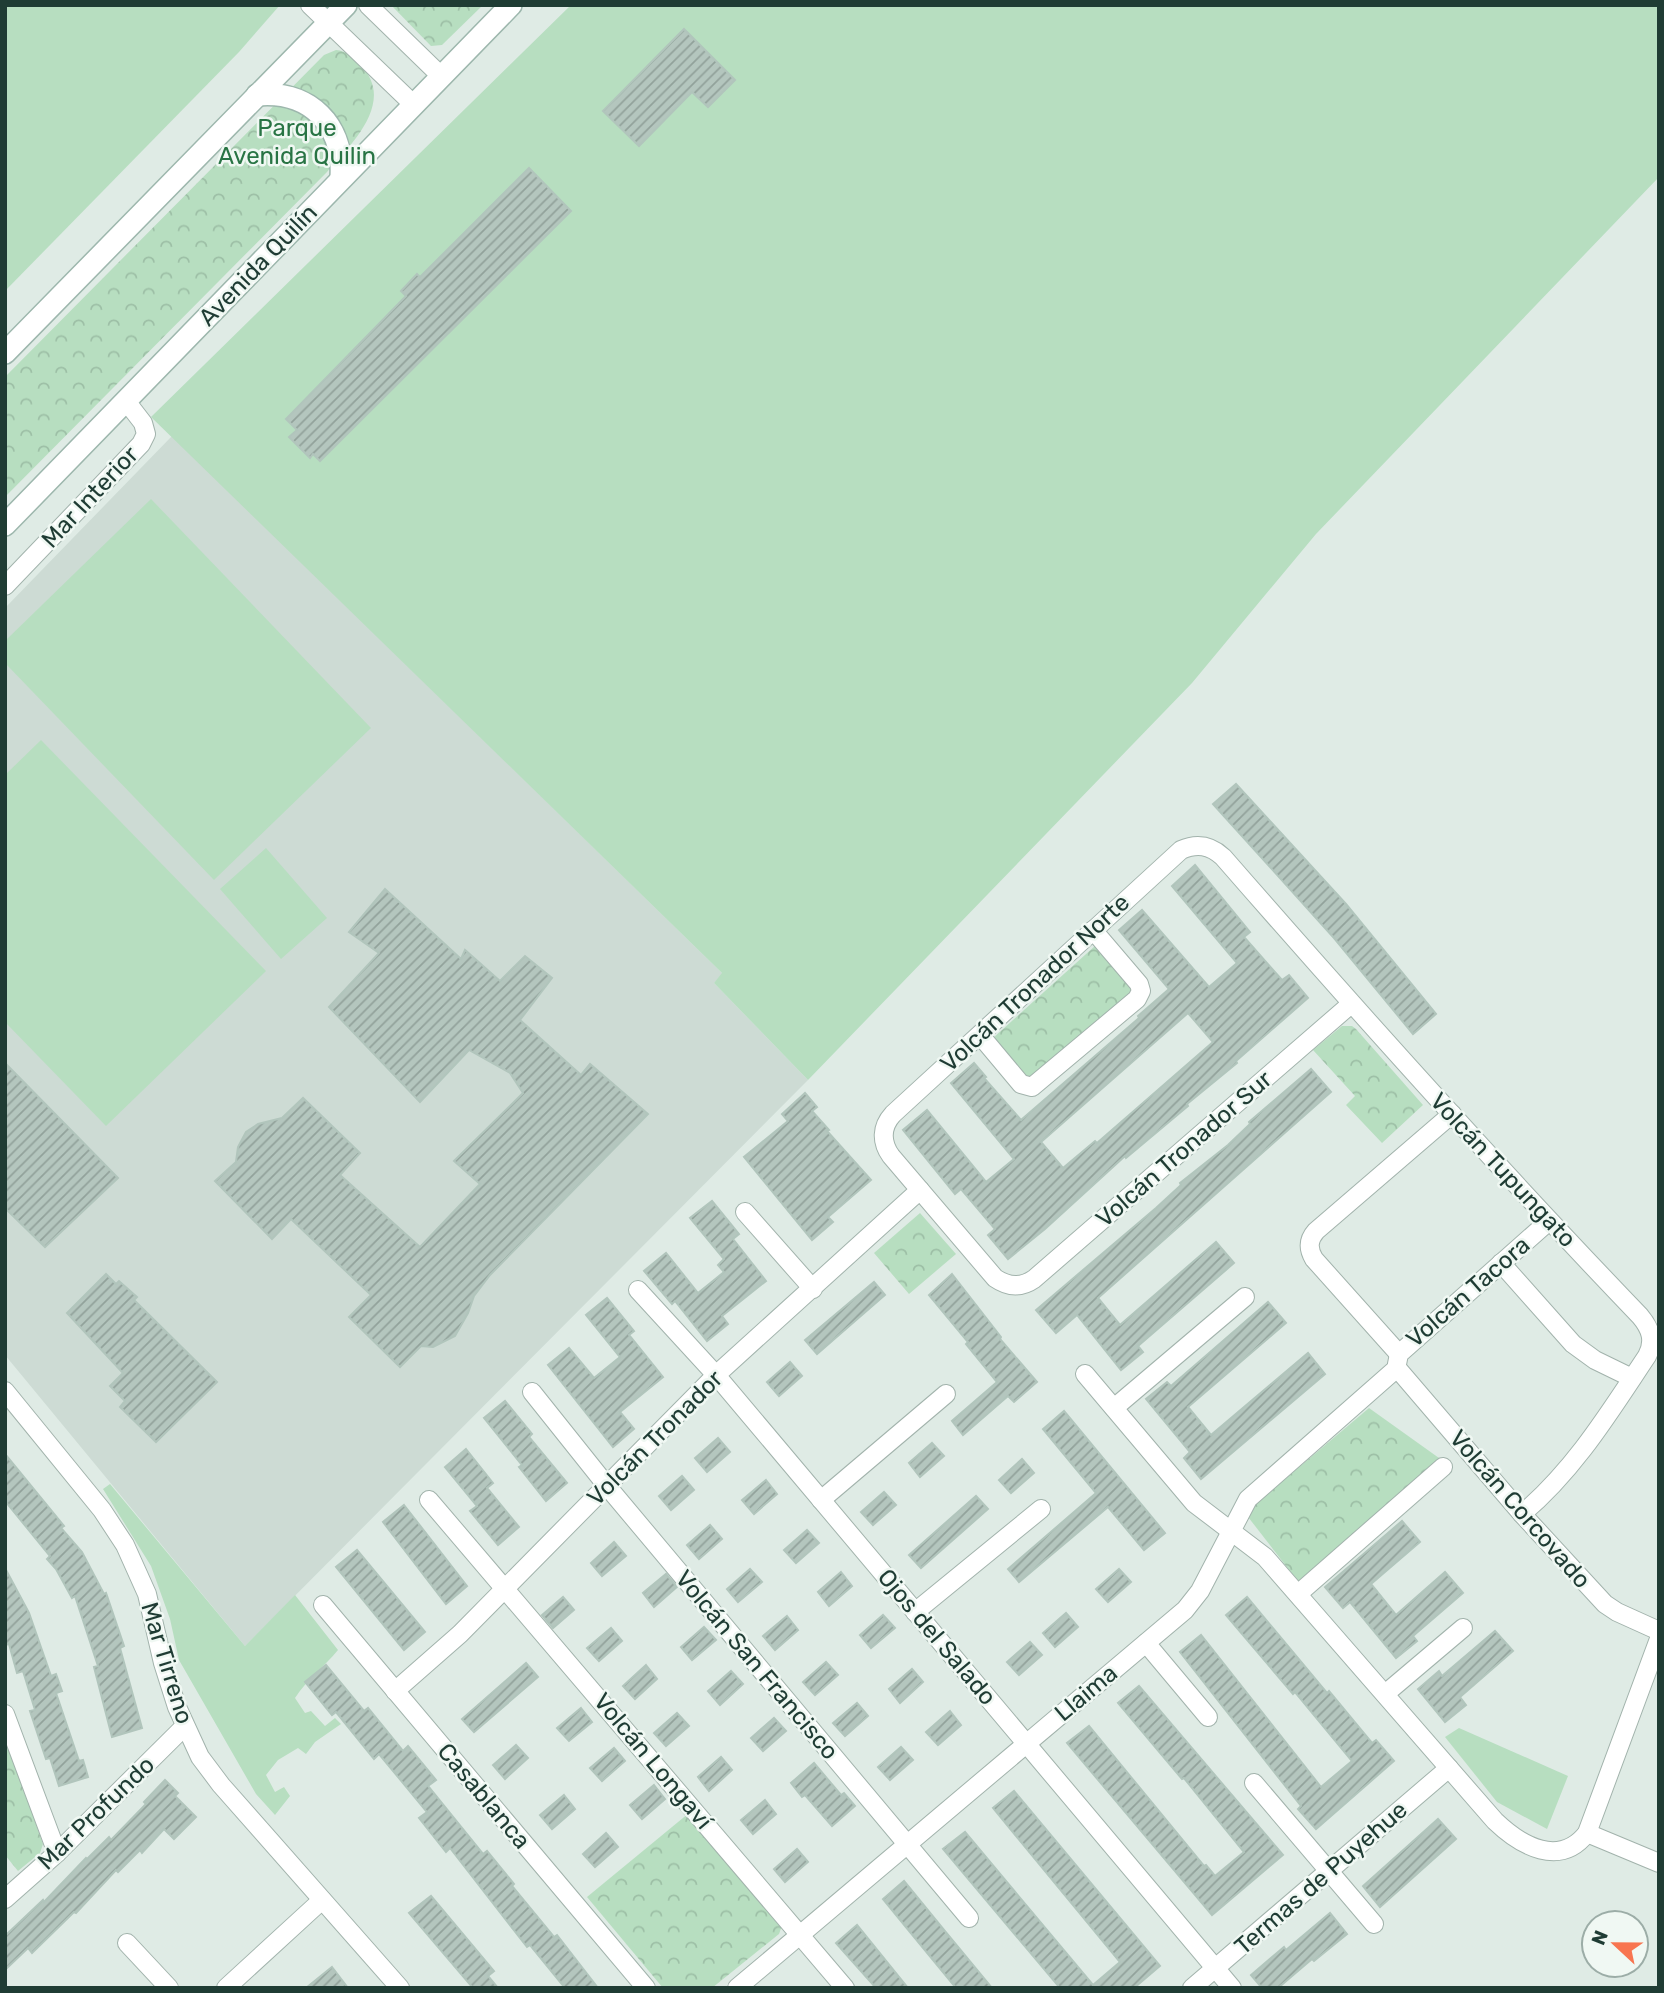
<svg xmlns="http://www.w3.org/2000/svg" width="1664" height="1993" viewBox="0 0 1664 1993" font-family="Rubik,sans-serif">
  <style>
    .built { fill: #cddbd4 }
    .green { fill: #b7dec0 }
    .park { fill: url(#park-crowns) }
    .building { fill: url(#building-hatch); stroke: #b1c5bc; stroke-width: 2; fill-rule: evenodd }
    .lines { fill: none; stroke-linecap: round; stroke-linejoin: round }
    .street-casing { stroke: #a2b3ac; stroke-width: 20 }
    .secondary-casing { stroke: #9db7ad; stroke-width: 24 }
    .street { stroke: #fff; stroke-width: 18 }
    .secondary { stroke: #fff; stroke-width: 21 }
    .labels { text-anchor: middle; dominant-baseline: central; stroke-width: 5; stroke-linejoin: round; paint-order: stroke }
    .park-label { font-size: 24px; fill: #287444; stroke: #f0f8f3 }
    .street-label { font-size: 24px; fill: #1f3c34; stroke: #f0f8f3 }
  </style>
  <defs>
    <pattern id="park-crowns" width="20" height="18" patternUnits="userSpaceOnUse" patternTransform="scale(1.75)"><rect width="20" height="18" fill="#b7dec0"/><path d="M2 6a3 3 0 1 1 6 0M12 15a3 3 0 1 1 6 0" fill="none" stroke="#9dbfa6"/></pattern>
    <pattern id="building-hatch" width="6" height="6" patternUnits="userSpaceOnUse" patternTransform="scale(1.75)"><rect width="6" height="6" fill="#b4c6be"/><path d="M-1 1l2-2M0 6l6-6M5 7l2-2" fill="none" stroke="#92a29b"/></pattern>
  </defs>
  <rect width="100%" height="100%" fill="#dfebe5"/>
  <polygon class="built" points="172,436 723,974 714,983 808,1080 245,1646 5,1355 5,608"/>
  <g class="green">
    <polygon points="5,5 280,5 239,52 5,291"/>
    <polygon points="571,5 1659,5 1659,177 1316,534 1192,683 808,1080 714,983 722,973 151,417"/>
    <polygon points="151,499 371,728 214,880 5,663 5,641"/>
    <polygon points="41,740 266,971 106,1126 5,1022 5,775"/>
    <polygon points="266,848 327,918 281,959 220,889"/>
    <path d="M110,1484L245,1646L295,1595L338,1650C324,1667 307,1679 295,1698L305,1713L311,1711L325,1726L335,1718L341,1724L315,1742L306,1754L298,1748L278,1760L266,1775L275,1792L284,1787L290,1796L275,1815L256,1794L179,1660L170,1619L151,1566L103,1489Z"/>
    <polygon points="1459,1728 1568,1776 1547,1829 1497,1802 1445,1737"/>
  </g>
  <g class="park">
    <polygon points="391,5 483,5 442,45 431,46"/>
    <path d="M336,50C347,51 352,57 359,64C398,100 351,145 327,172L5,497V377L324,55Z"/>
    <polygon points="1096,945 1131,984 1133,993 1028,1081 992,1039"/>
    <polygon points="1342,1026 1352,1026 1356,1029 1423,1105 1382,1143 1346,1105 1355,1096 1313,1050"/>
    <polygon points="920,1213 956,1254 909,1294 874,1253"/>
    <polygon points="1369,1408 1439,1458 1300,1584 1245,1513"/>
    <polygon points="5,1735 43,1844 40,1853 18,1871 5,1855"/>
    <polygon points="689,1813 783,1923 779,1934 712,1988 663,1988 587,1897"/>
  </g>
  <g class="building">
    <polygon points="684,29 735,80 708,107 692,92 639,146 603,111"/>
    <polygon points="529,168 571,211 320,461 313,454 310,458 289,437 297,430 286,419 406,296 401,291 417,274 420,277"/>
    <polygon points="1236,784 1346,904 1436,1014 1413,1034 1334,938 1213,804"/>
    <path d="M1195,865L1250,932L1244,937L1282,980L1289,975L1308,998L1236,1061L1237,1063L1187,1104L1188,1106L1126,1158L1125,1156L1045,1229L1008,1259L988,1235L995,1229L961,1189L955,1194L903,1130L927,1110L986,1182L1014,1159L951,1083L974,1063L986,1077L984,1078L1021,1120L1139,1018L1138,1016L1169,989L1119,930L1142,910L1209,987L1237,963L1172,886ZM1188,1013L1213,1042L1097,1143L1095,1141L1063,1168L1041,1142Z"/>
    <polygon points="385,889 461,959 465,950 500,981 525,956 552,978 520,1020 581,1075 590,1064 648,1114 490,1275 474,1296 468,1313 455,1336 433,1347 421,1346 400,1367 349,1317 371,1295 291,1219 272,1239 215,1181 236,1162 238,1147 246,1132 258,1124 282,1118 303,1098 360,1153 340,1175 420,1247 480,1184 454,1161 523,1093 510,1073 469,1050 420,1102 329,1007 379,953 349,932"/>
    <polygon points="5,1063 118,1178 45,1247 5,1208"/>
    <polygon points="1311,1069 1331,1092 1098,1298 1120,1325 1216,1242 1234,1263 1138,1346 1143,1352 1121,1370 1077,1315 1056,1333 1036,1310 1156,1208 1181,1185 1180,1183 1228,1145 1250,1124 1249,1122"/>
    <polygon points="805,1093 817,1107 812,1111 829,1130 827,1131 871,1180 828,1217 833,1222 812,1240 744,1157 788,1121 782,1114"/>
    <polygon points="712,1201 739,1234 733,1239 766,1281 722,1316 728,1324 707,1341 675,1301 672,1304 644,1271 666,1253 698,1293 724,1272 718,1265 724,1259 690,1218"/>
    <polygon points="106,1274 116,1284 119,1281 137,1297 134,1300 217,1382 156,1442 120,1407 125,1401 110,1386 123,1373 67,1313"/>
    <polygon points="952,1274 1001,1337 1000,1339 1037,1382 1014,1402 1008,1396 963,1435 952,1421 997,1382 966,1344 968,1342 929,1295"/>
    <polygon points="874,1282 885,1295 817,1354 805,1340"/>
    <polygon points="607,1298 634,1331 629,1335 663,1377 620,1412 634,1429 613,1447 548,1365 569,1348 594,1378 620,1357 586,1315"/>
    <polygon points="1268,1302 1286,1323 1188,1407 1211,1435 1308,1353 1325,1374 1201,1479 1184,1458 1190,1452 1146,1399 1167,1382 1171,1386"/>
    <polygon points="790,1362 802,1376 779,1396 767,1382"/>
    <polygon points="505,1401 532,1434 529,1437 567,1483 546,1501 519,1467 522,1465 484,1418"/>
    <polygon points="1064,1411 1165,1533 1144,1550 1108,1507 1019,1582 1008,1569 1096,1493 1043,1429"/>
    <polygon points="718,1438 730,1452 707,1472 695,1458"/>
    <polygon points="932,1443 944,1456 920,1477 909,1463"/>
    <polygon points="466,1449 493,1483 487,1488 519,1527 498,1545 470,1511 477,1506 445,1467"/>
    <polygon points="5,1454 64,1526 61,1528 82,1552 104,1594 106,1593 124,1646 120,1648 142,1728 112,1737 94,1667 98,1666 75,1596 72,1598 56,1569 47,1559 50,1556 5,1501"/>
    <polygon points="1022,1459 1034,1473 1011,1493 999,1480"/>
    <polygon points="682,1476 694,1490 671,1510 659,1496"/>
    <polygon points="766,1480 777,1494 754,1514 742,1500"/>
    <polygon points="884,1492 896,1505 873,1525 861,1512"/>
    <polygon points="976,1496 988,1509 921,1568 909,1555"/>
    <polygon points="404,1505 467,1586 446,1604 383,1522"/>
    <polygon points="1402,1521 1420,1542 1371,1584 1396,1615 1445,1572 1463,1593 1413,1636 1417,1641 1396,1658 1350,1602 1343,1608 1325,1587"/>
    <polygon points="710,1525 722,1539 699,1559 687,1545"/>
    <polygon points="807,1530 819,1543 796,1563 784,1550"/>
    <polygon points="614,1542 626,1556 602,1576 591,1563"/>
    <polygon points="357,1550 425,1632 404,1650 336,1567"/>
    <polygon points="5,1568 29,1613 51,1676 56,1674 62,1691 56,1693 79,1761 83,1760 88,1777 59,1786 50,1758 46,1759 30,1711 35,1710 23,1671 17,1673 9,1644 5,1645"/>
    <polygon points="750,1569 762,1582 738,1602 727,1589"/>
    <polygon points="1119,1569 1131,1582 1108,1602 1096,1589"/>
    <polygon points="841,1572 852,1586 829,1606 818,1592"/>
    <polygon points="666,1574 677,1587 654,1607 643,1593"/>
    <polygon points="563,1597 574,1610 553,1628 542,1615"/>
    <polygon points="1247,1597 1327,1693 1329,1691 1372,1743 1376,1740 1394,1761 1316,1829 1298,1809 1301,1806 1180,1652 1201,1635 1321,1787 1352,1761 1295,1692 1293,1694 1226,1615"/>
    <polygon points="1066,1613 1078,1627 1055,1647 1043,1633"/>
    <polygon points="883,1615 895,1628 871,1648 860,1635"/>
    <polygon points="787,1616 798,1630 775,1650 763,1636"/>
    <polygon points="704,1627 716,1640 692,1660 681,1647"/>
    <polygon points="611,1628 622,1641 599,1661 587,1648"/>
    <polygon points="1495,1631 1513,1651 1460,1697 1466,1705 1445,1722 1418,1689 1439,1671 1442,1676"/>
    <polygon points="1030,1642 1042,1655 1019,1675 1007,1662"/>
    <polygon points="826,1662 838,1675 815,1695 803,1682"/>
    <polygon points="526,1663 538,1677 474,1732 462,1719"/>
    <polygon points="326,1665 364,1711 368,1708 403,1751 408,1746 436,1780 428,1786 483,1854 487,1851 514,1884 512,1886 554,1937 557,1935 598,1988 565,1988 530,1945 527,1947 450,1848 446,1852 419,1818 427,1812 379,1754 374,1759 336,1712 332,1715 305,1682"/>
    <polygon points="646,1665 657,1679 635,1699 623,1686"/>
    <polygon points="912,1669 923,1682 900,1703 889,1689"/>
    <polygon points="731,1671 743,1684 720,1705 708,1691"/>
    <polygon points="1139,1686 1283,1855 1212,1915 1067,1743 1089,1726 1204,1866 1206,1865 1215,1876 1244,1852 1184,1778 1182,1779 1118,1703"/>
    <polygon points="857,1703 868,1716 845,1736 833,1723"/>
    <polygon points="581,1708 592,1722 569,1741 557,1728"/>
    <polygon points="950,1711 961,1725 938,1745 926,1732"/>
    <polygon points="677,1713 689,1726 666,1746 654,1733"/>
    <polygon points="774,1718 786,1731 763,1751 751,1738"/>
    <polygon points="516,1745 528,1758 505,1779 493,1765"/>
    <polygon points="901,1747 913,1760 890,1780 878,1767"/>
    <polygon points="614,1748 625,1761 602,1781 590,1768"/>
    <polygon points="721,1757 732,1770 709,1791 698,1777"/>
    <polygon points="814,1763 841,1795 844,1793 855,1806 832,1826 805,1795 802,1797 791,1783"/>
    <polygon points="165,1780 178,1793 175,1796 196,1817 174,1839 164,1829 142,1853 140,1850 118,1872 116,1870 76,1913 74,1912 32,1953 28,1948 5,1970 5,1936 43,1900 44,1902 86,1858 87,1859 109,1837 111,1840 146,1804 144,1802"/>
    <polygon points="654,1785 665,1799 642,1819 630,1805"/>
    <polygon points="1014,1791 1160,1966 1134,1988 1060,1988 943,1849 965,1832 1093,1985 1120,1962 993,1808"/>
    <polygon points="564,1795 575,1809 552,1829 540,1815"/>
    <polygon points="765,1800 776,1814 753,1834 741,1820"/>
    <polygon points="1438,1819 1456,1839 1380,1907 1363,1886"/>
    <polygon points="606,1833 618,1847 595,1867 583,1854"/>
    <polygon points="797,1849 808,1862 785,1882 774,1869"/>
    <polygon points="904,1881 944,1930 992,1988 956,1988 910,1932 883,1899"/>
    <polygon points="431,1896 494,1971 488,1976 498,1988 473,1988 409,1913"/>
    <polygon points="1330,1913 1347,1934 1314,1961 1312,1959 1278,1988 1262,1988 1251,1975 1284,1947 1286,1950"/>
    <polygon points="857,1925 908,1988 876,1988 836,1943"/>
    <polygon points="332,1967 348,1988 306,1988"/>
  </g>
  <g class="lines">
    <defs>
      <g id="street">
        <polyline points="310,5 413,104"/>
        <polyline points="368,5 441,76"/>
        <polyline points="5,586 141,444 146,434 143,423 126,401"/>
        <path d="M1351,1004L1034,1279C1021,1288 1008,1287 995,1278L891,1156C881,1142 881,1127 893,1114L1181,850C1197,843 1210,845 1223,857C1359,1013 1497,1167 1640,1316C1651,1329 1655,1341 1647,1356C1609,1413 1575,1469 1522,1514"/>
        <polyline points="980,1035 1021,1084 1032,1087 1137,999 1141,991 1139,984 1093,930"/>
        <polyline points="745,1212 813,1289"/>
        <polyline points="1501,1263 1573,1344 1595,1360 1632,1378"/>
        <polyline points="638,1290 716,1375 1232,1988"/>
        <path d="M1399,1354L1314,1259C1308,1249 1308,1240 1316,1231L1452,1114"/>
        <polyline points="1397,1364 1399,1354 1549,1221"/>
        <polyline points="1397,1368 1522,1514 1605,1604 1617,1612 1659,1631"/>
        <path d="M1085,1374L1194,1503L1265,1557L1495,1821C1521,1846 1560,1868 1587,1833L1659,1639"/>
        <polyline points="5,1391 102,1510 125,1545 147,1594 163,1663 177,1707 200,1757 221,1785 400,1988"/>
        <polyline points="532,1392 607,1486 969,1918"/>
        <polyline points="1114,1408 1245,1297"/>
        <polyline points="429,1500 845,1988"/>
        <polyline points="821,1500 946,1394"/>
        <polyline points="1298,1594 1443,1467"/>
        <polyline points="323,1605 646,1988"/>
        <polyline points="915,1612 1041,1509"/>
        <polyline points="1146,1643 1208,1717"/>
        <polyline points="395,1691 460,1634 716,1375 920,1190"/>
        <polyline points="1385,1694 1463,1628"/>
        <polyline points="5,1714 57,1853"/>
        <polyline points="1254,1783 1374,1924"/>
        <polyline points="1587,1833 1659,1863"/>
        <polyline points="5,1899 57,1853 185,1726"/>
        <polyline points="127,1943 169,1988"/>
        <polyline points="226,1988 322,1900"/>
        <polyline points="737,1988 1185,1610 1200,1591 1248,1499 1397,1368"/>
        <polyline points="1192,1988 1449,1768"/>
      </g>
      <g id="secondary">
        <path d="M257,95C310,90 344,125 341,177"/>
        <polyline points="5,353 346,5"/>
        <polyline points="5,525 511,5"/>
      </g>
    </defs>
    <use href="#street" class="street-casing"/>
    <use href="#secondary" class="secondary-casing"/>
    <use href="#street" class="street"/>
    <use href="#secondary" class="secondary"/>
  </g>
  <g class="labels">
    <g class="park-label">
      <text x="297" y="128">Parque<tspan x="297" dy="28">Avenida Quilin</tspan></text>
    </g>
    <g class="street-label">
      <text transform="translate(258 265) rotate(-46)">Avenida Quilín</text>
      <text transform="translate(90 497) rotate(-47)">Mar Interior</text>
      <text transform="translate(1035 983) rotate(-43)">Volcán Tronador Norte</text>
      <text transform="translate(1184 1149) rotate(-41)">Volcán Tronador Sur</text>
      <text transform="translate(1503 1170) rotate(47)">Volcán Tupungato</text>
      <text transform="translate(1468 1292) rotate(-41)">Volcán Tacora</text>
      <text transform="translate(655 1438) rotate(-45)">Volcán Tronador</text>
      <text transform="translate(1520 1509) rotate(49)">Volcán Corcovado</text>
      <text transform="translate(937 1637) rotate(50)">Ojos del Salado</text>
      <text transform="translate(167 1663) rotate(73)">Mar Tirreno</text>
      <text transform="translate(757 1665) rotate(50)">Volcán San Francisco</text>
      <text transform="translate(1086 1693) rotate(-40)">Llaima</text>
      <text transform="translate(653 1761) rotate(50)">Volcán Longaví</text>
      <text transform="translate(484 1796) rotate(50)">Casablanca</text>
      <text transform="translate(96 1813) rotate(-44)">Mar Profundo</text>
      <text transform="translate(1321 1878) rotate(-41)">Termas de Puyehue</text>
    </g>
  </g>
  <rect width="1664" height="1993" fill="none" stroke="#1f3c34" stroke-width="14"/>
  <g transform="translate(1615 1944) rotate(292)"><circle r="33" fill="#f0f8f3" stroke="#9cada7" stroke-width="2"/>
  <path d="M0-5L12 26L0 18L-12 26Z" fill="#f87550"/>
  <text y="-10" font-size="19" font-weight="bold" text-anchor="middle" fill="#1f3c34">N</text>
  </g>
</svg>
